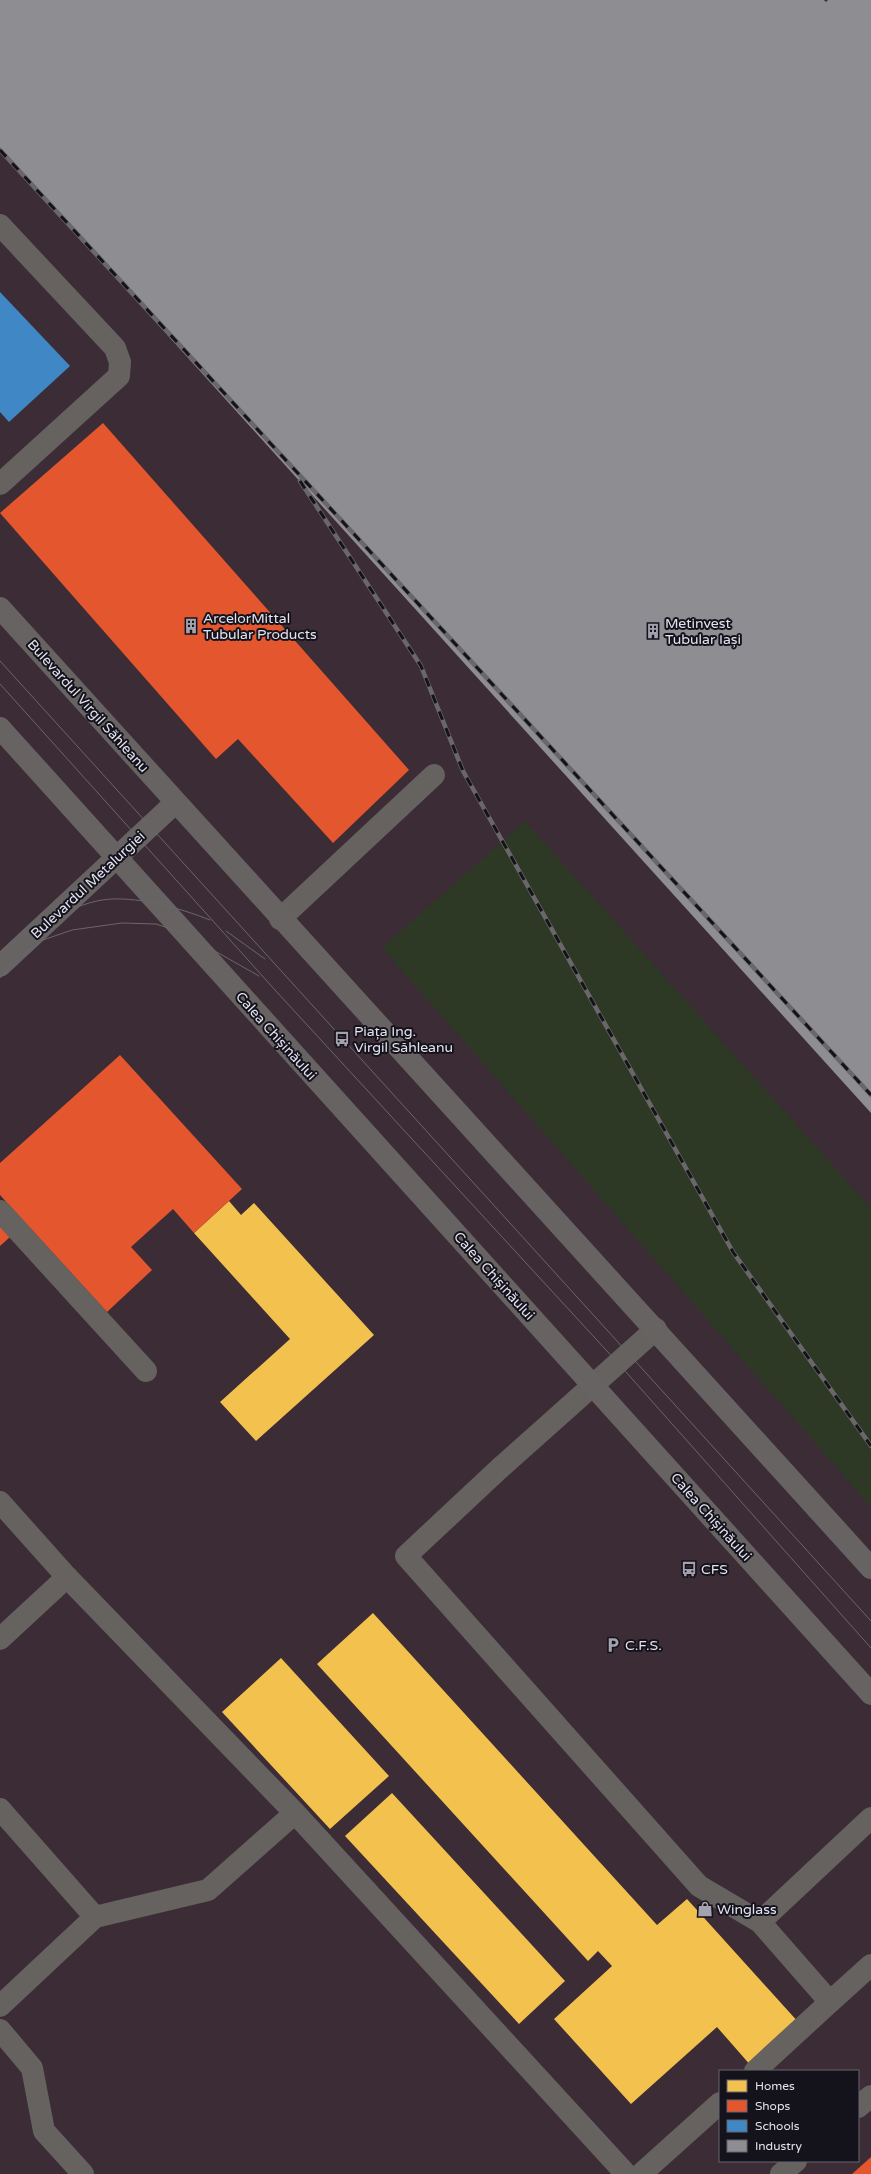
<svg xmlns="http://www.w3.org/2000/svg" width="871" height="2174" viewBox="0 0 871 2174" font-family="'Varela Round',sans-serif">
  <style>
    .industrial { fill: #3c2c35; fill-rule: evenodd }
    .green { fill: #2d3924 }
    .homes { fill: #f2c14e }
    .shops { fill: #e4572e }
    .schools { fill: #3f88c5 }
    .industry { fill: #8d8d92 }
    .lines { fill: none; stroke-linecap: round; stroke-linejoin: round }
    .minor { stroke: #656260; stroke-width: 22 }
    .major { stroke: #676362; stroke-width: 22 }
    .tram { stroke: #6a676a; stroke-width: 1 }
    .rail-casing { stroke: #6a676a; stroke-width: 4.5 }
    .rail { stroke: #14121b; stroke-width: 3; stroke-dasharray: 9; stroke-linecap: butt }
    .labels { text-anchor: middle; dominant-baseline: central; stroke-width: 4; stroke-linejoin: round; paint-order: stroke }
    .poi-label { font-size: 14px; fill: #e3e2ef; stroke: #14121b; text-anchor: start }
    .street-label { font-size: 14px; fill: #e3e2ef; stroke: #14121b }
  </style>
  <rect width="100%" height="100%" fill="#2e2c37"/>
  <path class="industrial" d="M0,0H871V2174H0ZM720,2071H858V2161H720Z"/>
  <polygon class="green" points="525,821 871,1208 871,1507 382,948"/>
  <g class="homes">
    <polygon points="229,1201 241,1215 254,1203 374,1335 256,1441 220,1402 290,1339 194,1233"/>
    <polygon points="373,1613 657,1925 687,1899 800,2024 752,2067 717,2027 631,2104 554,2019 612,1966 598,1951 588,1961 317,1664"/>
    <polygon points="281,1658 389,1776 330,1829 222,1712"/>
    <polygon points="392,1793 565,1981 519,2024 345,1836"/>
  </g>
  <g class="shops">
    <polygon points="103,423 409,770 333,843 238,739 216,759 0,513"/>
    <polygon points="120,1055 242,1189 194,1233 173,1209 131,1247 152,1270 107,1312 0,1195 0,1163"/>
    <polygon points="0,1226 10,1237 0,1246"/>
    <polygon points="871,2157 871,2174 852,2174"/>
  </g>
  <polygon class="schools" points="0,292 70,366 9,422 0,412"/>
  <polygon class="industry" points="0,0 824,0 826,2 828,0 871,0 871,1113 0,150"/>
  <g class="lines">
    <g class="minor">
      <polyline points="0,225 115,348 120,362 119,376 0,484"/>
      <polyline points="280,919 434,775"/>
      <polyline points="0,1211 146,1371"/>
      <polyline points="656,1329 499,1469 406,1556 699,1886 760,1922 830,2002 871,1965"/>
      <polyline points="0,1502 67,1577 295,1813 626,2174"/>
      <polyline points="0,1639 67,1577"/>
      <polyline points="0,1809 95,1917"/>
      <polyline points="760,1922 871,1818"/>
      <polyline points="0,2006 95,1917 208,1890 295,1813"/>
      <polyline points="0,2030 32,2068 44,2131 83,2174"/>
      <polyline points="755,2071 830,2002"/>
      <polyline points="858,2107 871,2096"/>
      <polyline points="641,2174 720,2103"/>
      <polyline points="781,2174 796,2161"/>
    </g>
    <g class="major">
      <polyline points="0,608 871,1568"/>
      <polyline points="0,728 871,1694"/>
      <polyline points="0,966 175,803"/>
    </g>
    <g class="tram">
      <polyline points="0,661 871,1621"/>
      <polyline points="0,684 275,990 618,1363 871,1648"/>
      <polyline points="226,931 265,959"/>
      <path d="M0,953C23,932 71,905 102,900C135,895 180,908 210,920"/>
      <polyline points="0,978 23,955 43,940 72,930 122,923 156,924 183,933 259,976"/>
    </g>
    <defs>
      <g id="rail">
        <polyline points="0,150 871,1095"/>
        <polyline points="300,481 421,666 463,771 733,1252 871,1446"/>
      </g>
    </defs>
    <use href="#rail" class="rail-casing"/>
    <use href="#rail" class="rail"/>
  </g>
  <defs>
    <symbol id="building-bare" viewBox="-9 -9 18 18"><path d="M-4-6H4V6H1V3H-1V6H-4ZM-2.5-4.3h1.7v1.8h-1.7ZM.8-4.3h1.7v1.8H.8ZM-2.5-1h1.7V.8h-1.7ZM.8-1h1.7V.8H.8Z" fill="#a4a2af" stroke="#14121b" stroke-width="2.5" paint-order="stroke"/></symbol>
    <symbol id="bus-bare" viewBox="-9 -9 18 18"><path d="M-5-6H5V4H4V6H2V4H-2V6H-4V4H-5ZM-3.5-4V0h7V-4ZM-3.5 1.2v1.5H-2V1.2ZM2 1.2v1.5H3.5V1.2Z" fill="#a4a2af" stroke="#14121b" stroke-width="2.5" paint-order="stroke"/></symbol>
    <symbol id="parking-bare" viewBox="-9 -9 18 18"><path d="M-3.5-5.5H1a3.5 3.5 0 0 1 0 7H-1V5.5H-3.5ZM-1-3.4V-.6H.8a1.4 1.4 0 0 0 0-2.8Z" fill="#a4a2af" stroke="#14121b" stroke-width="2.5" paint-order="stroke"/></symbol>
    <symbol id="shop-bare" viewBox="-9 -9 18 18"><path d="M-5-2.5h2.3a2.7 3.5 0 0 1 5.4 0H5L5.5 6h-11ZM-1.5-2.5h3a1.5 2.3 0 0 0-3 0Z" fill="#a4a2af" stroke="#14121b" stroke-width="2.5" paint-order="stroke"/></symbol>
  </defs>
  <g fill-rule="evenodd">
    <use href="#building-bare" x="180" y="615" width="22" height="22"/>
    <use href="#building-bare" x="642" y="620" width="22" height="22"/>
    <use href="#bus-bare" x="331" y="1028" width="22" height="22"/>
    <use href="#bus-bare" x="678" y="1558" width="22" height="22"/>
    <use href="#parking-bare" x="602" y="1634" width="22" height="22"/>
    <use href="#shop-bare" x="694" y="1898" width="22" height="22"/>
  </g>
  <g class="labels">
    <g class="poi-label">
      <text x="203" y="618">ArcelorMittal<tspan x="203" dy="16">Tubular Products</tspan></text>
      <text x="665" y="623">Metinvest<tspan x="665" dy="16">Tubular Iași</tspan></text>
      <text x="354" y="1031">Piața Ing.<tspan x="354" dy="16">Virgil Săhleanu</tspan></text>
      <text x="701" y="1569">CFS</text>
      <text x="625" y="1645">C.F.S.</text>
      <text x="717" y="1909">Winglass</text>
    </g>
    <g class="street-label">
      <text transform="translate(88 706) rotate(48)">Bulevardul Virgil Săhleanu</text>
      <text transform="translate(88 885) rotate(-43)">Bulevardul Metalurgiei</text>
      <text transform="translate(276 1036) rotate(48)">Calea Chișinăului</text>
      <text transform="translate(494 1276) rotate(48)">Calea Chișinăului</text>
      <text transform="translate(711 1517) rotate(48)">Calea Chișinăului</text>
    </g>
  </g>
  <rect x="719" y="2070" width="140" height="92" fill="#14121b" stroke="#676570"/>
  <rect x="727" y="2080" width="20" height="12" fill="#f2c14e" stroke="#676570"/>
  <text x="755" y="2090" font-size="12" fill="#e3e2ef">Homes</text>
  <rect x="727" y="2100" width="20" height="12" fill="#e4572e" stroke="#676570"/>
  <text x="755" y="2110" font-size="12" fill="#e3e2ef">Shops</text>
  <rect x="727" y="2120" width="20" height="12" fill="#3f88c5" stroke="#676570"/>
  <text x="755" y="2130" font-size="12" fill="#e3e2ef">Schools</text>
  <rect x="727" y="2140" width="20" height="12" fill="#8d8d92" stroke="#676570"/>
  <text x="755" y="2150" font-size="12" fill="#e3e2ef">Industry</text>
</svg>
